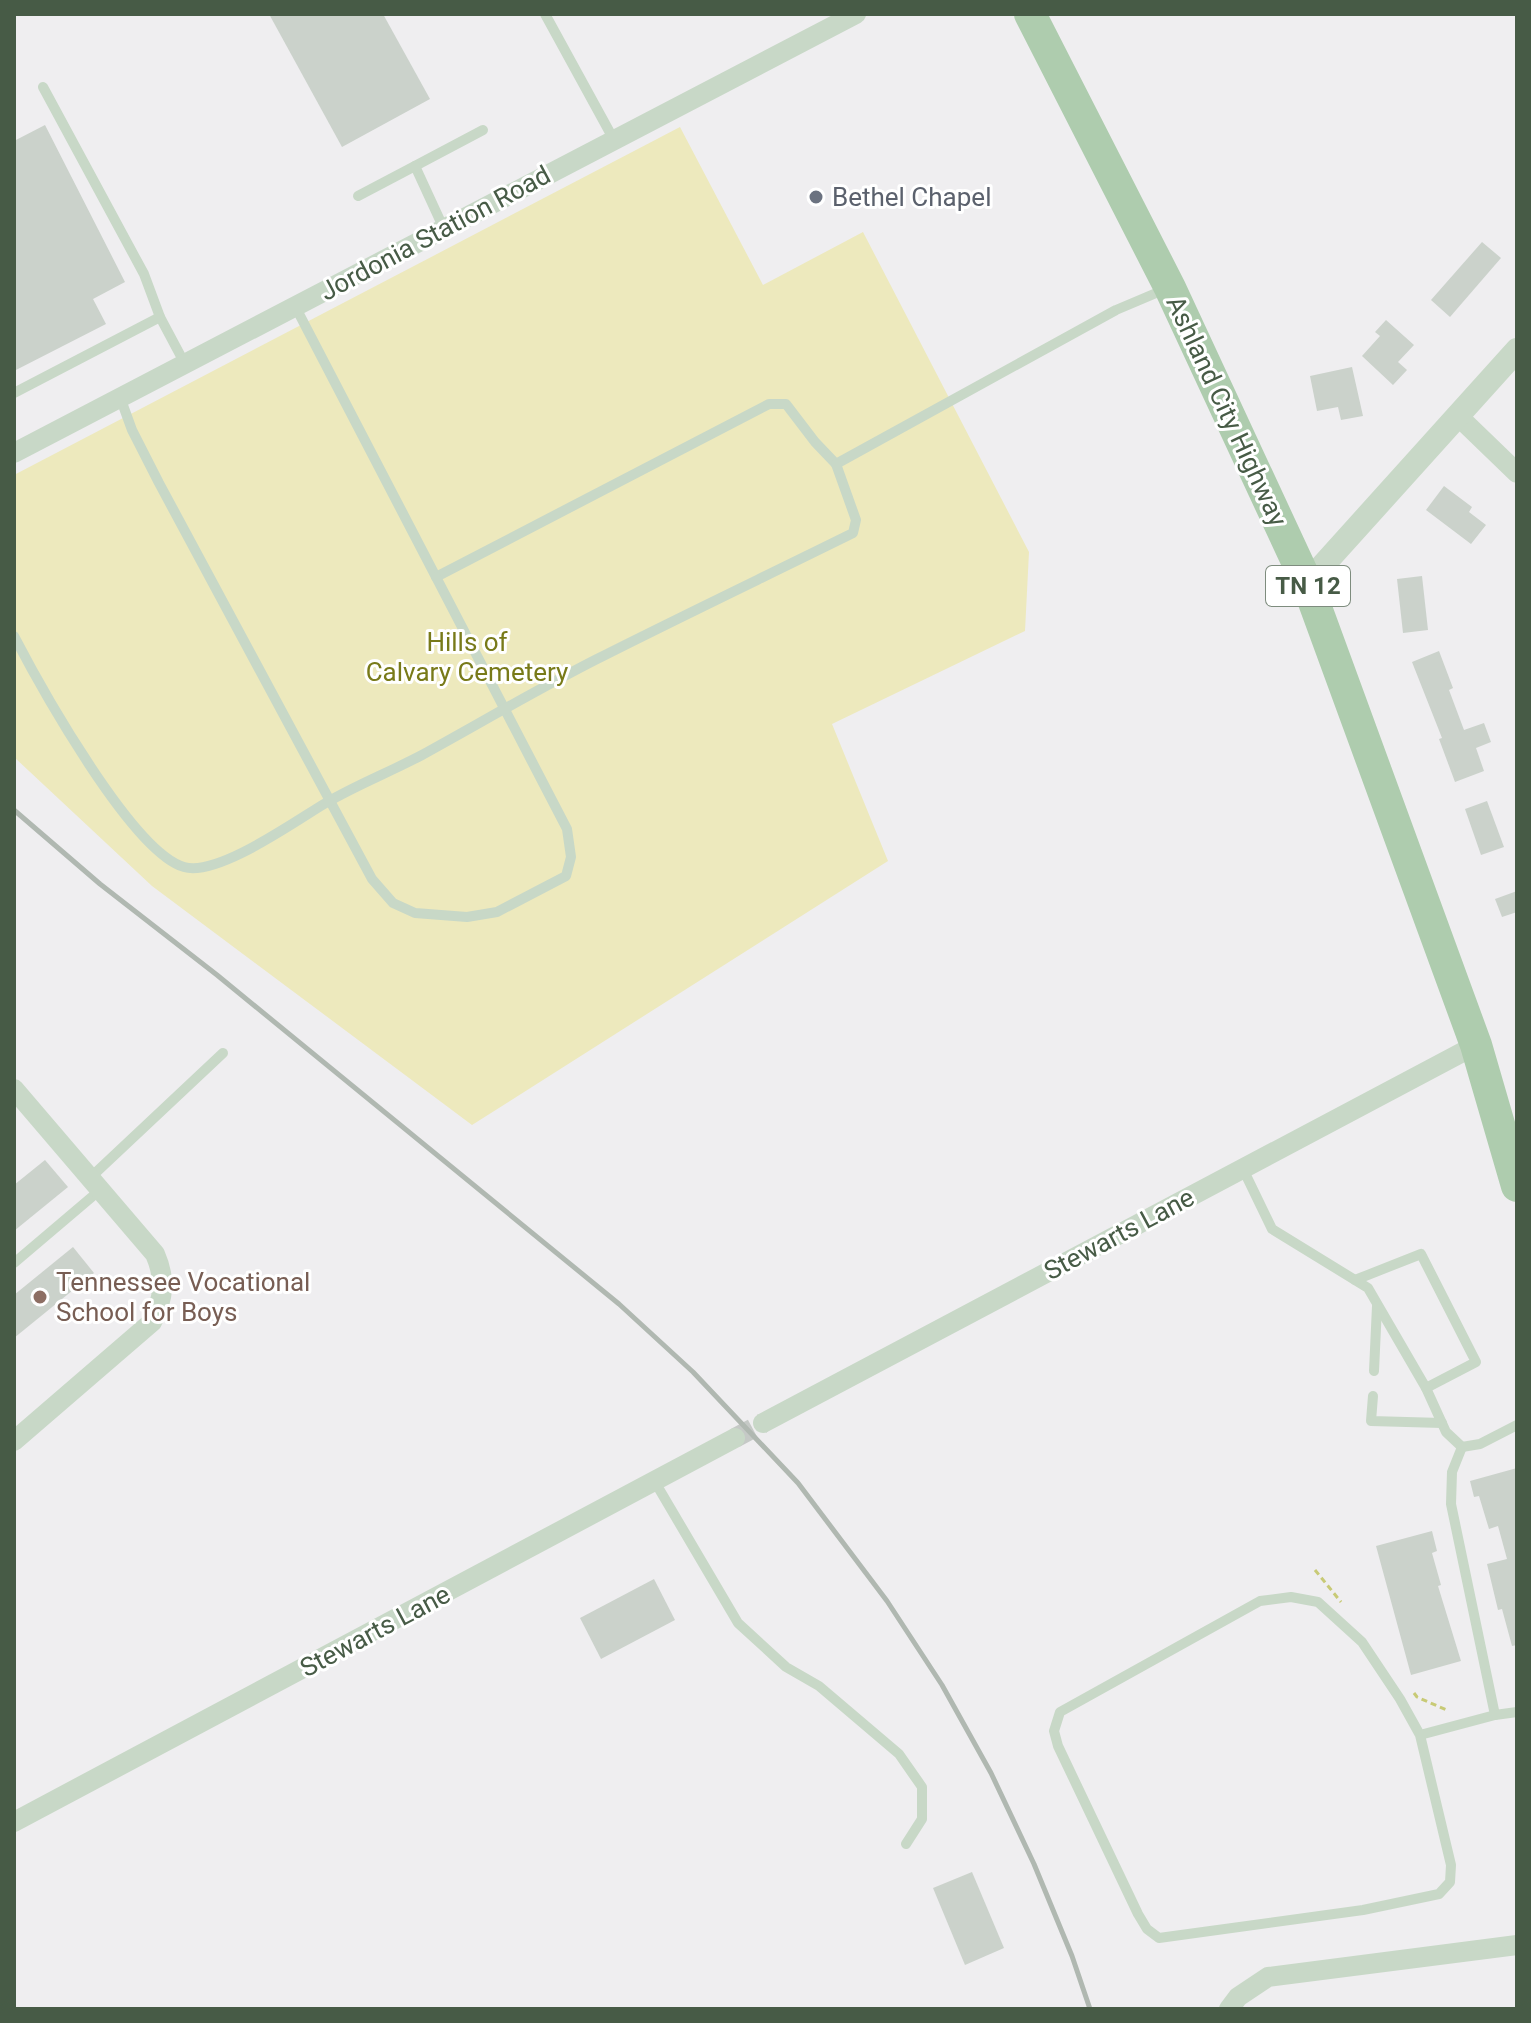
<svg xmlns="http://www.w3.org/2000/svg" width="1531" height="2023" viewBox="0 0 1531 2023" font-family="Roboto,sans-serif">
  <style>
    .green { fill: #ede9bd }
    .building { fill: #cbd2cb }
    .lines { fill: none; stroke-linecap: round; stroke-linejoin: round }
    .minor-tunnel { stroke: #c5c9c6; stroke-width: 20; stroke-dasharray: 20 10; stroke-linecap: butt }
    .path { stroke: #c8ca76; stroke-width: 3; stroke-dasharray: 6 4; stroke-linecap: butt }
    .service { stroke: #c8d8c7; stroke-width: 10 }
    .minor { stroke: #c8d8c7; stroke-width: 20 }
    .tertiary { stroke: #c8d8c7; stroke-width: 24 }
    .primary { stroke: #aeccae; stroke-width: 32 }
    .rail { stroke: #b0b8b1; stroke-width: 5 }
    .worship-dot { fill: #6b7280; stroke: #fff; stroke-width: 3 }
    .education-dot { fill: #8d6e63; stroke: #fff; stroke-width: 3 }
    .labels { text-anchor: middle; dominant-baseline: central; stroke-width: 6; stroke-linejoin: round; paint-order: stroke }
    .shield { fill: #fff; stroke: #7e8c7e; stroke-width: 2 }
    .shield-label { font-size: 24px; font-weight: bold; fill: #475b46 }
    .worship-label { font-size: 26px; fill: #5b616d; stroke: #fff; text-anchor: start }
    .street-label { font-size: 26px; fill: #475b46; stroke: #fff }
    .park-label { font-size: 26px; fill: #787a19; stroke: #fff }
    .education-label { font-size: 26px; fill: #785e54; stroke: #fff; text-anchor: start }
  </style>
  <rect width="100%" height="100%" fill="#efeef0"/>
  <polygon class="green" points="680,127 763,285 863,232 1029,552 1025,631 832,724 888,861 472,1125 152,886 14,757 14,475"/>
  <g class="building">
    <polygon points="269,14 383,14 430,99 342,147"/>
    <polygon points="45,125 125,282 93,299 106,324 14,371 14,141"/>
    <polygon points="1482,242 1501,258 1450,317 1431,300"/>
    <polygon points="1386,320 1414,345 1398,362 1407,370 1393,385 1362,356 1380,336 1375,332"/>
    <polygon points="1352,367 1363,416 1341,420 1338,407 1317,411 1310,376"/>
    <polygon points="1444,486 1472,507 1469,512 1486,525 1471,544 1426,510"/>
    <polygon points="1422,576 1428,630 1403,633 1397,579"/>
    <polygon points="1439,651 1453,688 1449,690 1464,730 1484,723 1491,742 1476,748 1484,771 1455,782 1439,739 1442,738 1412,662"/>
    <polygon points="1487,801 1504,847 1481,855 1465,809"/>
    <polygon points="1517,891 1517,912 1502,917 1495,899"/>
    <polygon points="45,1160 68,1187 14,1231 14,1185"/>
    <polygon points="73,1247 94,1273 14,1338 14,1295"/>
    <polygon points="1517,1468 1517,1645 1512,1646 1502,1609 1498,1610 1487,1564 1507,1559 1498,1526 1489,1529 1479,1496 1474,1497 1470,1481"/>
    <polygon points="1432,1531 1437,1551 1432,1553 1441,1585 1438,1586 1461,1661 1411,1675 1376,1546"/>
    <polygon points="654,1579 675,1620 601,1659 580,1618"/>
    <polygon points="972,1872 1004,1948 965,1965 933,1888"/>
  </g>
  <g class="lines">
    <polyline class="minor-tunnel" points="735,1438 763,1423"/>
    <g class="path">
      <polyline points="1315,1570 1341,1602"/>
      <polyline points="1414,1693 1417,1697 1449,1711"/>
    </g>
    <g class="service">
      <polyline points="545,14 614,140"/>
      <polyline points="43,87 144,274 160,317 185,364"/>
      <polyline points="415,166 483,130"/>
      <polyline points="358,196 415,166 444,229"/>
      <polyline points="295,306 436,577 769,404 786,404 815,442 836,464 1116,310 1168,288"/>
      <polyline points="14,393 160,317"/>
      <polyline points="120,397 132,430 159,483 372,879 393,903 415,913 467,917 497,912 566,876 571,857 567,829 436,577"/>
      <path d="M14,636C40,686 132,852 184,867C217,877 294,822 324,804C356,785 390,772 422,755C480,723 538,689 597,659C682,616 768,575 853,533L856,520L836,464"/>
      <polyline points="1243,1169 1272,1229 1368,1288 1426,1388 1446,1432 1462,1447 1480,1444 1517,1425"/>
      <polyline points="90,1178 223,1053"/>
      <polyline points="14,1263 100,1190"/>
      <polyline points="1355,1280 1421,1254 1476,1362 1426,1388"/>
      <polyline points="1374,1371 1377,1306"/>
      <polyline points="1373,1396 1371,1421 1442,1423"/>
      <polyline points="1462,1447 1452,1472 1451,1504 1495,1715 1517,1712"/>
      <polyline points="655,1482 738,1623 786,1667 819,1686 899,1754 922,1787 922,1819 906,1844"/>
      <polyline points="1420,1735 1400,1699 1362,1642 1318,1602 1291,1597 1260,1601 1060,1712 1054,1731 1058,1746 1138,1914 1147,1929 1159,1938 1363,1910 1439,1894 1450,1882 1451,1865 1420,1735 1495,1715"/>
    </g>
    <g class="minor">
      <polyline points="1459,417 1517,473"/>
      <polyline points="14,453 856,14"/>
      <path d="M14,1089L155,1254C166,1279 164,1298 152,1322L14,1441"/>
      <polyline points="763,1423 1476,1045"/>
      <polyline points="14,1822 735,1438"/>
      <polyline points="1229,2009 1238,1997 1268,1977 1517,1945"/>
    </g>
    <polyline class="tertiary" points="1307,583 1517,350"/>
    <polyline class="primary" points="1030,14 1170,288 1307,583 1476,1045 1517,1186"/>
    <polyline class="rail" points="14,810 100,884 217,975 619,1304 693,1372 798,1483 887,1601 942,1685 991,1773 1034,1864 1072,1956 1090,2009"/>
  </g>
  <circle class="worship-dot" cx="816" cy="197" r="8"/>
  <circle class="education-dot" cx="40" cy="1297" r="8"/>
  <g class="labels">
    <rect class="shield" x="1266" y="566" width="84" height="40" rx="6"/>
    <g class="shield-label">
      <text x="1308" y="586">TN 12</text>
    </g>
    <g class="worship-label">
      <text x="832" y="197">Bethel Chapel</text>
    </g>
    <g class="street-label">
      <text transform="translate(435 233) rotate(-28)">Jordonia Station Road</text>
      <text transform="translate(1227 411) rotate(65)">Ashland City Highway</text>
      <text transform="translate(1119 1234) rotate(-28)">Stewarts Lane</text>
      <text transform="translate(375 1631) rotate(-28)">Stewarts Lane</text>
    </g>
    <g class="park-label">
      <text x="467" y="642">Hills of<tspan x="467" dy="30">Calvary Cemetery</tspan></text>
    </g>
    <g class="education-label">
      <text x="56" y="1282">Tennessee Vocational<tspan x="56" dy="30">School for Boys</tspan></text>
    </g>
  </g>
  <rect width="1531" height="2023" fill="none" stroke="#475b46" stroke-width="32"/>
</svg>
